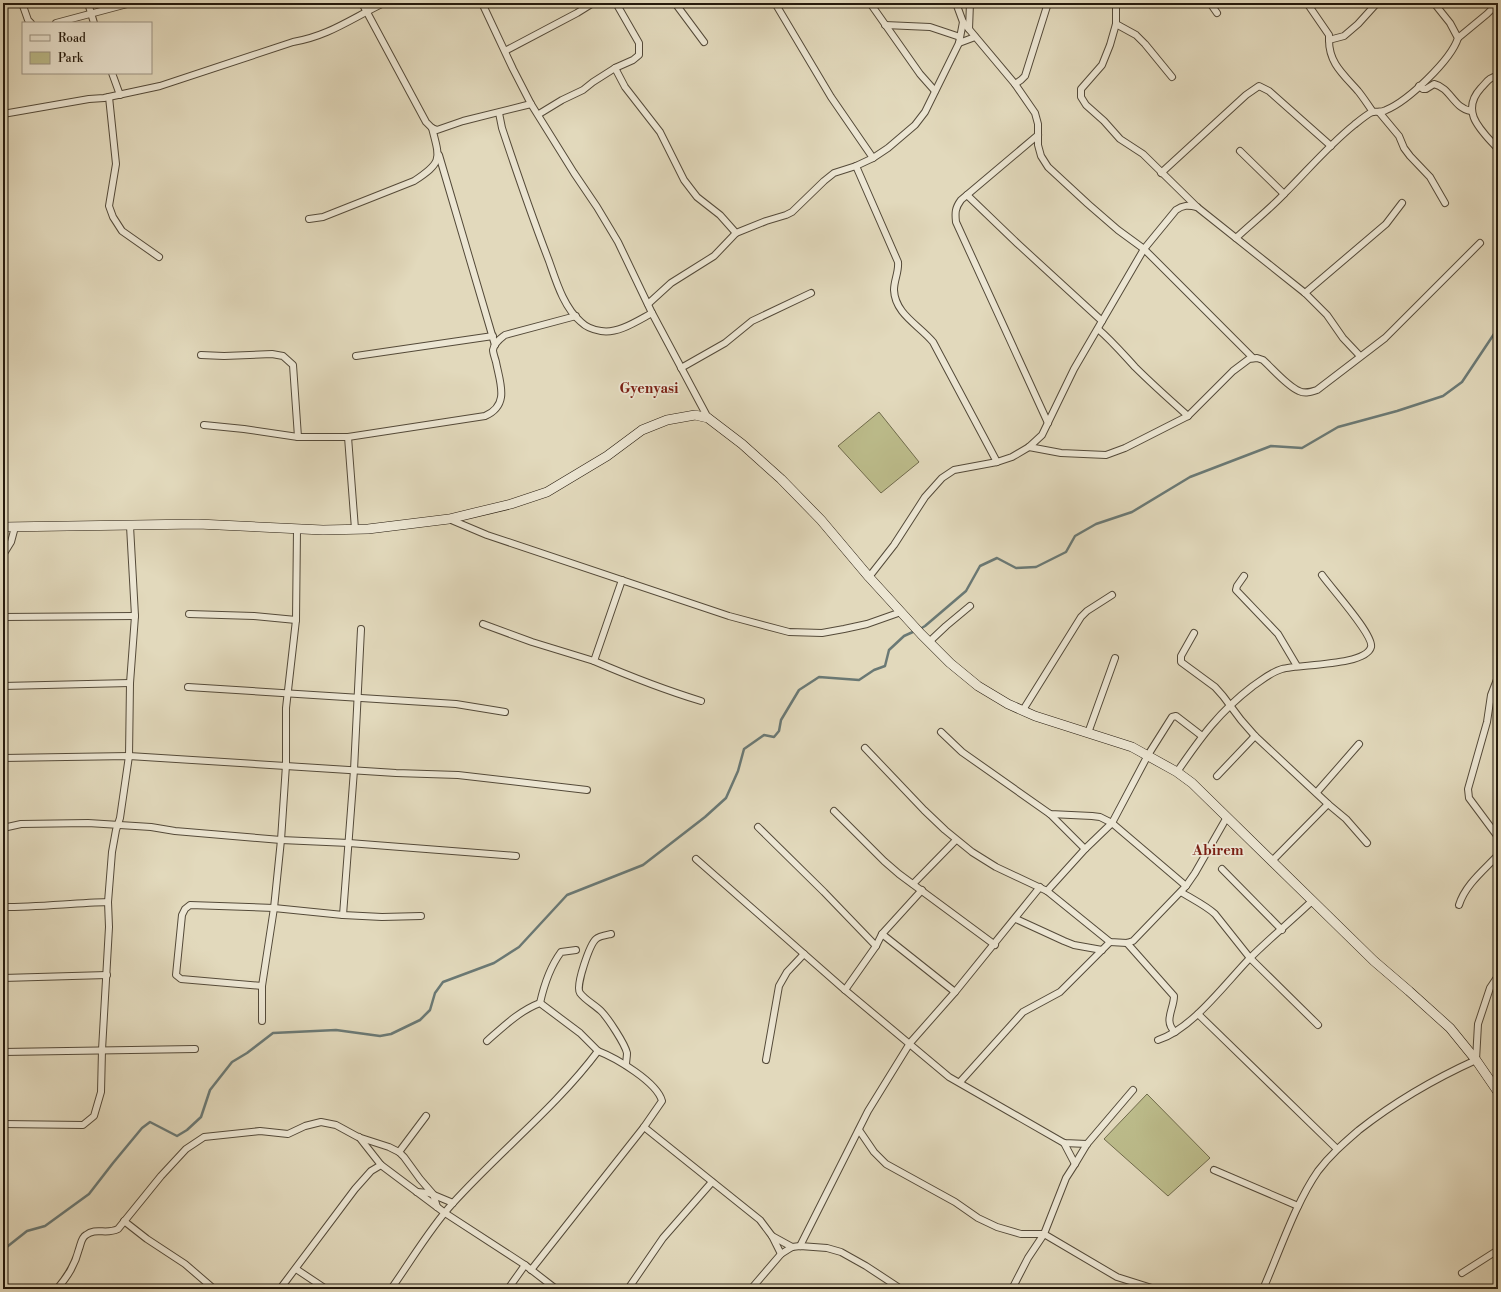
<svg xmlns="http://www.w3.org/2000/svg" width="1501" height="1292" viewBox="0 0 1501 1292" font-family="'Libre Bodoni',serif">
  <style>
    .green { fill: #bcbc8b; stroke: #706b4c }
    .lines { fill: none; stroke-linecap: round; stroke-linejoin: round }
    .stream { stroke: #6a7975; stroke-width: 2.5 }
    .street-casing { stroke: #544a39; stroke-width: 8 }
    .secondary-casing { stroke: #251a0d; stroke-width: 10 }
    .street { stroke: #ece6d3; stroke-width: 6 }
    .secondary { stroke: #ece6d3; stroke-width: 9 }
    .labels { text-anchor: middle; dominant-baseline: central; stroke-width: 3.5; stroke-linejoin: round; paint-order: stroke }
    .quarter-label { font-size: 14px; font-weight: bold; fill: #7a1f14; stroke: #ece6d3 }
  </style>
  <rect width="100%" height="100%" fill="#e2d9bc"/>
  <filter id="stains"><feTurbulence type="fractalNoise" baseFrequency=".005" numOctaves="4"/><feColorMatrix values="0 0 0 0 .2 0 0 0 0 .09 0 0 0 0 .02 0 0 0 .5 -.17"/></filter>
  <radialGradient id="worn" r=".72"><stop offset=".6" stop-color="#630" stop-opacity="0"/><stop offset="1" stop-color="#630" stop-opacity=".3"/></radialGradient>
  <g class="green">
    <polygon points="879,412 919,462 881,493 838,446"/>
    <polygon points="1147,1094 1210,1158 1168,1196 1104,1139"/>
  </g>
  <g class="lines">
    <g class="stream">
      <polyline points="920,629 925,626 966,591 980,566 997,558 1016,568 1036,567 1066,552 1075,536 1096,524 1132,512 1190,477 1271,446 1302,448 1338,427 1397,411 1443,396 1462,382 1498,328"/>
      <polyline points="3,1250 27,1231 45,1226 89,1194 113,1163 142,1128 150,1122 177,1136 187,1130 201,1117 210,1090 232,1062 247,1053 273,1033 336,1030 380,1036 391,1034 420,1020 430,1010 435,993 443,982 494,963 519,947 567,895 643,865 705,817 726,798 738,771 744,749 764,735 774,737 779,731 781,720 799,690 819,677 859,680 874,670 885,666 889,650 904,636 915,631"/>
    </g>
    <defs>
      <g id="street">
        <polyline points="22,3 28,20 31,23"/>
        <polyline points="88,3 94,23"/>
        <polyline points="362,3 426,122 432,128 437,130 463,121 531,104"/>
        <polyline points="482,3 513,69 531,104 574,173 597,207 618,242 652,313 708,418"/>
        <polyline points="675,3 704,42"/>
        <polyline points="775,3 831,97 873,158"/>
        <polyline points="870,3 920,74 935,91"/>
        <polyline points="956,3 963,22 1015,84 1035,113 1038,124 1038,145 1041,156 1048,167 1088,204 1118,230 1144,249 1253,358"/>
        <polyline points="1116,3 1116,24 1110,45 1102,65 1081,89 1081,97 1086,105 1104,121 1120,139 1143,154 1197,207 1305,293 1327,315 1343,338 1360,356"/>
        <polyline points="1210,3 1217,13"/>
        <polyline points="1307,3 1329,35 1329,40"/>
        <polyline points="56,23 131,3"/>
        <polyline points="1116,24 1136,35 1145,44 1172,77"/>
        <polyline points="885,25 930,27 960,37"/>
        <polyline points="969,29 970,3"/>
        <polyline points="1458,38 1487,14 1498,3"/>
        <polyline points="959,43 975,37"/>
        <polyline points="505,51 577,13 593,3"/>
        <polyline points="615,68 625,87 660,132 684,180 697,197 720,215 736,233 766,221 786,215 792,212 824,181 834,173 856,166 873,158 888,148 915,125 925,112 959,43 963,22"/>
        <polyline points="112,73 120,95"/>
        <path d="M1498,76C1489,77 1487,82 1481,88C1459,112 1482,131 1498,149"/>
        <polyline points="1015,84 1021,80 1025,76 1048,3"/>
        <path d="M1419,86L1423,89H1426L1434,84C1451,88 1453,108 1471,111"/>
        <polyline points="109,97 116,164 109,206 113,217 122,231 159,257"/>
        <path d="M1373,112C1368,105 1363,97 1358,91C1343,74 1329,63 1329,40L1344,36L1358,24L1377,3"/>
        <polyline points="1379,112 1399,136 1404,148 1410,156 1430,177 1445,203"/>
        <path d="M499,113L502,128C517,173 532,217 549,261C556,281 564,308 581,322C586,327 594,330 601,331C618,334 637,321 652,313"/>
        <path d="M3,114L89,99L104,98L160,86L293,42C329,36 352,18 384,3"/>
        <polyline points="539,114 562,100 583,90 593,82 615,68 633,60 639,55 639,43 616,3"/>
        <path d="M1038,135L961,200C955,208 955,213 956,222L1048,423"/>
        <polyline points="1240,151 1284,194"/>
        <polyline points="439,155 495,345"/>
        <path d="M856,166L898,262C899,272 894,280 894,290C895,314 919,325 933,342L997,462"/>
        <polyline points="1161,173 1246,95 1259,86 1269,91 1331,146"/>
        <polyline points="967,195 1018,244 1102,321"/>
        <path d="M309,219L323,217L414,181C443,162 440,159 432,128"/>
        <path d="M1236,238C1252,223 1270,209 1285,193C1308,170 1329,145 1354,125C1359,121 1366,115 1372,112C1376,111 1382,113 1386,110C1408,101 1451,60 1458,38L1450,23L1434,3"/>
        <polyline points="1305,293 1386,224 1402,203"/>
        <polyline points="648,304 671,283 714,256 736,233"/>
        <path d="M1098,329C1112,341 1123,354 1135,367C1152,384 1170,400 1188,416"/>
        <path d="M201,355L224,356L272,354L283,356L293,365L298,437H348L485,416C510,405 500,383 496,362C495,358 493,353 493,350C494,343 500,339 505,335L576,316"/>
        <polyline points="356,356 493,336"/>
        <polyline points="681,368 725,343 752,321 811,293"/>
        <polyline points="204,425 244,429 298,437"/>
        <polyline points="348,437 355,529"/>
        <path d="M1029,447L1061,453L1106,455L1125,448L1188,416L1233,371L1249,359L1257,358L1263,360C1273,369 1287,386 1299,391C1305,394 1311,392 1317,390L1385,338L1480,243"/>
        <polyline points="449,519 487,535 729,616 789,632 822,633 844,629 867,624 901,612"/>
        <polyline points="3,555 11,542 15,527"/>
        <polyline points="1244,576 1237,586 1236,590 1278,634 1297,666"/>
        <path d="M869,577L894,545L925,497L942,478L954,470L997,462L1012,457L1029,447L1042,435L1074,369L1144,249L1176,210C1183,205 1188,205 1197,207"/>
        <path d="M622,580L594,661C629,676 665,690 701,701"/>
        <polyline points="189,614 254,616 296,620"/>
        <polyline points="3,617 135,616"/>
        <polyline points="483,624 532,642 594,661"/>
        <polyline points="1194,633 1181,656 1181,662 1215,687 1223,696 1241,720 1255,736 1328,804 1346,819 1367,843"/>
        <polyline points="929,642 946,626 970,606"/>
        <polyline points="1498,677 1491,695 1487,722 1468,789 1469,798 1498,837"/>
        <polyline points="3,686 130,683"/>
        <polyline points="188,687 456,704 505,712"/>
        <polyline points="1023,710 1081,617 1087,611 1112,595"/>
        <polyline points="941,732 962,752 1050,814 1092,816 1100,817 1112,823 1186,886"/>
        <polyline points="1088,733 1115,658"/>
        <polyline points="865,748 924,810 945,830 972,852 996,867 1047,891 1110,942 1127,943 1133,941 1186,886 1195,873 1227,817"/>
        <polyline points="3,758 129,756 396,773 458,775 587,790"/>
        <path d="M1177,772C1201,737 1219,712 1253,686C1262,680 1271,672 1282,669C1299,664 1366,666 1371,647C1374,635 1331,588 1322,575"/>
        <polyline points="1217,776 1255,736"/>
        <polyline points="1317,792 1359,744"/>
        <polyline points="834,811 884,861 899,874 995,945"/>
        <polyline points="1050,814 1085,849"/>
        <polyline points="758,827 824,892 876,946"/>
        <polyline points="3,828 21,824 88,823 151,827 175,831 281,840 349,843 516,856"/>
        <polyline points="696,859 845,990 949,1077 1064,1143 1087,1144"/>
        <polyline points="1272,861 1328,804"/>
        <polyline points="1222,869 1282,930"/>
        <polyline points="913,884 956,840"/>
        <polyline points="1047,891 1085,849 1112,823 1148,755 1172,717 1176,716 1202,736"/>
        <path d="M1181,892C1192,899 1205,905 1215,914L1250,958L1318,1025"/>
        <path d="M1459,905C1465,885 1484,870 1498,855"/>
        <path d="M3,907C38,907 73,903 108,902"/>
        <polyline points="343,915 354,770 361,629"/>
        <polyline points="1016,919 1064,941 1074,945 1102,950"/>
        <path d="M611,934C606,935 599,936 596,939C590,944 575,986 580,993C585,1000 595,1005 601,1011C608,1018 625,1044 627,1053C627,1057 626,1061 626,1065"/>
        <polyline points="882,934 955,992"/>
        <path d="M1127,943L1174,996C1174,1009 1163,1021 1175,1032"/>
        <polyline points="3,978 107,975"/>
        <polyline points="262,986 181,979 176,975 182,915 185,909 190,905 274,908 343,915 382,917 421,916"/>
        <polyline points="845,990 876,946 882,934 922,890"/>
        <path d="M540,1003C544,985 550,967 561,952L576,950"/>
        <polyline points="1198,1014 1337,1149"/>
        <polyline points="262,1021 262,986 274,908 281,840 286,765 286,708 296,620 297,529"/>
        <path d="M1158,1040C1192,1029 1224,985 1249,959C1269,939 1291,921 1312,901"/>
        <path d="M487,1041C503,1027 519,1011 540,1003L580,1033L598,1051"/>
        <polyline points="3,1052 195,1049"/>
        <polyline points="766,1060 779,986 787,972 804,954"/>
        <polyline points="960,1082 1023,1012 1060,992 1110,942"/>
        <polyline points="426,1116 399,1152 404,1157 420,1179 433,1194 437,1207"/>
        <polyline points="3,1124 83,1125 94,1116 101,1092 102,1050 109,927 108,902 112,852 116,830 120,818 129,756 130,683 135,616 130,526"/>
        <polyline points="644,1127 760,1220 772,1236 781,1254 792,1247 800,1246 827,1248 841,1252 866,1266 901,1289"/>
        <polyline points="859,1130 874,1152 886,1164 955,1202 978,1218 997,1227 1021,1234 1044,1234 1117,1277 1155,1289"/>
        <polyline points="359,1137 381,1165 445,1213 525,1265 556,1289"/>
        <polyline points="1064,1143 1075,1164"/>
        <polyline points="1214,1170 1298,1206"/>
        <polyline points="417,1192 429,1193 453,1203"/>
        <polyline points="124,1221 147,1239 185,1264 214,1289"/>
        <polyline points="772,1236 792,1247"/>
        <polyline points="800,1246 868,1111 910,1043 955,992 1040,887"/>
        <polyline points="296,1269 326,1289"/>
        <polyline points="1462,1273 1498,1250"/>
        <path d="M57,1289C68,1276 75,1265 79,1249C81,1244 81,1238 86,1235C96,1227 106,1235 118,1229L161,1176L186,1149L204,1137L260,1131L288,1134L305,1126L321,1122L336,1125L358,1137L389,1147L399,1152"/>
        <polyline points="280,1289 355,1189 371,1171 381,1165"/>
        <path d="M391,1289C411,1261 430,1228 453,1203C500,1151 556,1107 598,1051C616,1058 657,1082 662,1101L644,1127L531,1270"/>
        <polyline points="508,1289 525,1265"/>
        <polyline points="628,1289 663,1238 712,1182"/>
        <polyline points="751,1289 781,1254"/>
        <polyline points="1012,1289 1028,1258 1044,1234 1066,1178 1075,1164 1087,1144 1133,1090"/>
        <path d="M1263,1289C1280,1251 1295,1204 1318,1171C1330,1155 1344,1143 1359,1130C1396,1101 1434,1079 1476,1060L1478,1024L1490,988L1498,976"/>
      </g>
      <polyline id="secondary" points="3,527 198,524 323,530 368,529 449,519 511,504 547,492 607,456 642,430 667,420 695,415 708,418 742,444 781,479 821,520 869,577 921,634 950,663 978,686 1008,704 1035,716 1132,747 1177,772 1192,783 1374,961 1409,991 1450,1028 1476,1060 1498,1092"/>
    </defs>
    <use href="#street" class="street-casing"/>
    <use href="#secondary" class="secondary-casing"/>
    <use href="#street" class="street"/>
    <use href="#secondary" class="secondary"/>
  </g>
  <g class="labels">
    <g class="quarter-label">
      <text x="649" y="389">Gyenyasi</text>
      <text x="1218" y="851">Abirem</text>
    </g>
  </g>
  <rect width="1501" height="1292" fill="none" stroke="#e2d9bc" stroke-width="16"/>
  <rect x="4" y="4" width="1493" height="1284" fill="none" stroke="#251a0d" stroke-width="2"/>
  <rect x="8" y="8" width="1485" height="1276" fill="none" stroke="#251a0d"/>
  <rect x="22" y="22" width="130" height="52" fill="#ece6d3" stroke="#9c9484"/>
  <rect x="30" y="35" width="20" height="6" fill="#ece6d3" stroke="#9c9484"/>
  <text x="58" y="42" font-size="12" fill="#251a0d">Road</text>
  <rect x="30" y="52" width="20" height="12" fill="#bcbc8b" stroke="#9c9484"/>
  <text x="58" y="62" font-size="12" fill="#251a0d">Park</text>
  <rect width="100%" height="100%" filter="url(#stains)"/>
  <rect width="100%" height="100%" fill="url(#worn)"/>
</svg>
